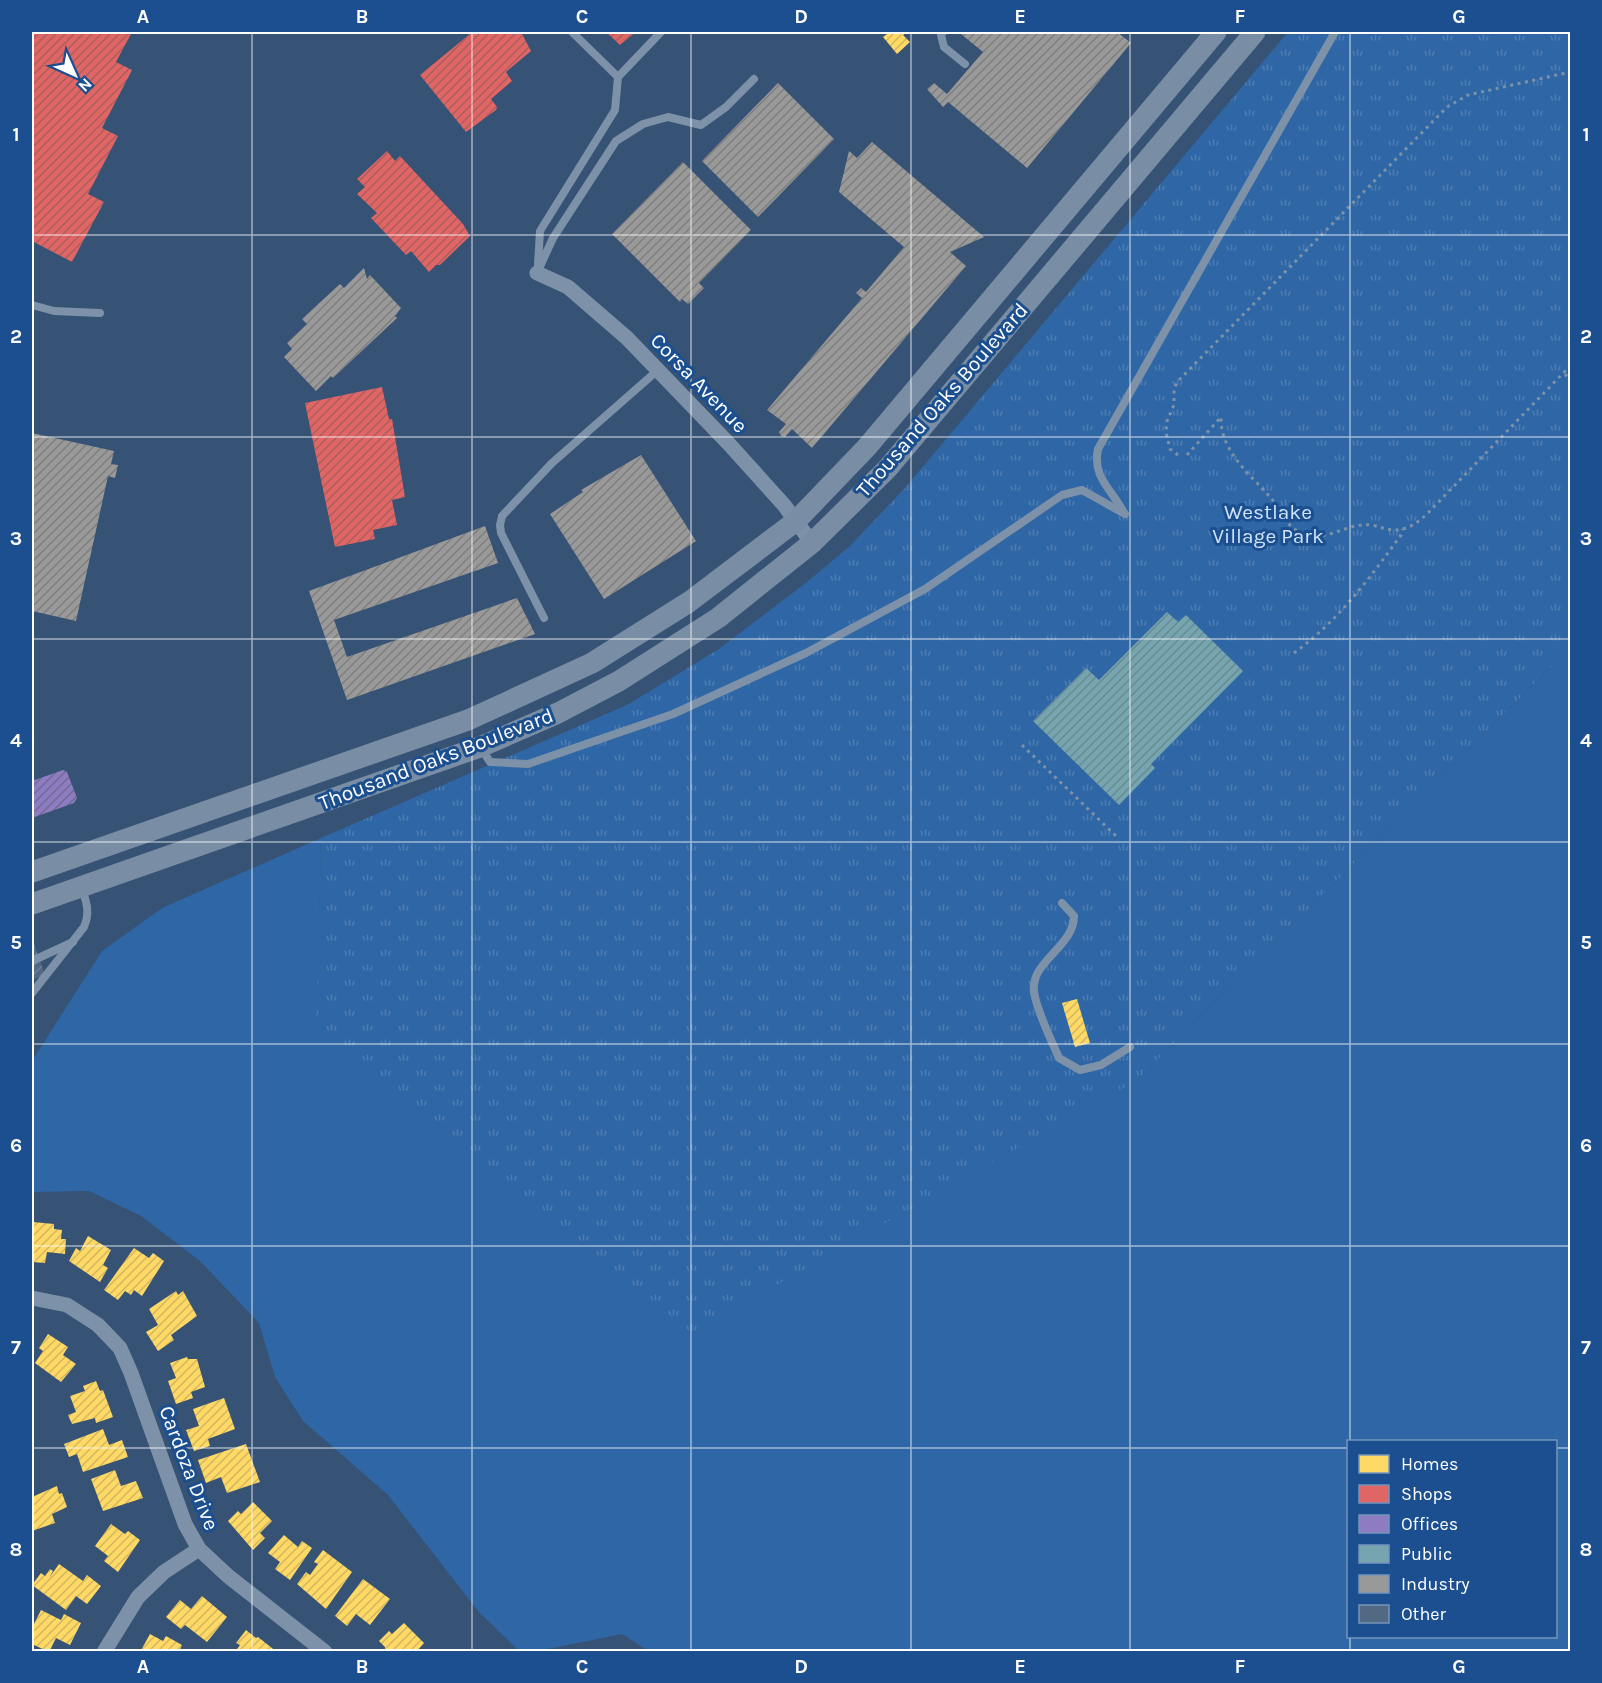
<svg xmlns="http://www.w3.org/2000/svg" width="1602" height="1683" viewBox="0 0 1602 1683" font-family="Karla,sans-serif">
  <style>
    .grass { fill: #2f66a5; fill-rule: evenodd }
    .park { fill: url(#park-tufts) }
    .homes { fill: url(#homes-hatch) }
    .shops { fill: url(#shops-hatch) }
    .offices { fill: url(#offices-hatch) }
    .public { fill: url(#public-hatch) }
    .industry { fill: url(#industry-hatch) }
    .building { fill: url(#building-hatch) }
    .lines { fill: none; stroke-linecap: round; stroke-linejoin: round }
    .path { stroke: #7d92a8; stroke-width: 3; stroke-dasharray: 3 4.5; stroke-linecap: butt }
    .lane { stroke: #7d92a8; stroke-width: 8 }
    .street { stroke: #7d92a8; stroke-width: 15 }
    .secondary { stroke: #798da4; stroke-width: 21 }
    .grid { fill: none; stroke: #fff; stroke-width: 1.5; stroke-opacity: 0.55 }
    .labels { text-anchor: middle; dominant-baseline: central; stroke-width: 6; stroke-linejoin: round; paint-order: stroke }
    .street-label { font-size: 21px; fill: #fff; stroke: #1b4f8f }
    .park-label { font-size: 21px; fill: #cfe3fa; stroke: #1b4f8f }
    .neatline { fill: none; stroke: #fff; stroke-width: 2 }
    .grid-label { font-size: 20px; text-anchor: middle; font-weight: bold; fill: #fff }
  </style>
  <defs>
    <pattern id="park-tufts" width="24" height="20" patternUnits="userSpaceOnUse" patternTransform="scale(1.5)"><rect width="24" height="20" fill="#2f66a5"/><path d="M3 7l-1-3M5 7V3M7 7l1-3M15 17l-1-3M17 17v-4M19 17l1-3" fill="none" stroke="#4e7db2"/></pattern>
    <pattern id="homes-hatch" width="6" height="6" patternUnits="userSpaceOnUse" patternTransform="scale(1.5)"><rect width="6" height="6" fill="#ffd966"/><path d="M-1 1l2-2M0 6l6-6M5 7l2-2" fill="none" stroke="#d2b660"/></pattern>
    <pattern id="shops-hatch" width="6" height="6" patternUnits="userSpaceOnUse" patternTransform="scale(1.5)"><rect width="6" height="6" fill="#e06666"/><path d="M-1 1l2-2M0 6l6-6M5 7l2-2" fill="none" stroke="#ac5d5d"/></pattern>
    <pattern id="offices-hatch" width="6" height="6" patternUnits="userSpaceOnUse" patternTransform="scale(1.5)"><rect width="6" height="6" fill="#8e7cc3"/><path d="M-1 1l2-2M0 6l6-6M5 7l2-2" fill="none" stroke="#746993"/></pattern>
    <pattern id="public-hatch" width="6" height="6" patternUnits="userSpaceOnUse" patternTransform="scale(1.5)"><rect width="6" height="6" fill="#76a5af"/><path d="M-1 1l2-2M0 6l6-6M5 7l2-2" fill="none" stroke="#698a91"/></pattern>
    <pattern id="industry-hatch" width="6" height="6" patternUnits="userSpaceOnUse" patternTransform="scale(1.5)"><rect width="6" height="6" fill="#999"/><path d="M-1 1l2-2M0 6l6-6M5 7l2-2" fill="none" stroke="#7e7e7e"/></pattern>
    <pattern id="building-hatch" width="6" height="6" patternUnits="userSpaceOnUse" patternTransform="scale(1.5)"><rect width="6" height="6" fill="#526984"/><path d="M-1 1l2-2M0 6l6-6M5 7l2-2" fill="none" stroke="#6c8096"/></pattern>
  </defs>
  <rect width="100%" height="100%" fill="#365274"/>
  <path class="grass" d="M1570,648V1651L650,1652L622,1634L538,1651H519L478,1611L388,1495L303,1421L275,1377L259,1323L200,1261L141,1216L89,1191L32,1192V1061L102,951L162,908L321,838L317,1036L1136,1081ZM1348,1442H1556V1636H1348Z"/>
  <polygon class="park" points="1288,32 1570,32 1570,648 1136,1081 692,1333 316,1036 321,838 627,705 719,649 807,582 850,546 905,488"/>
  <g class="homes">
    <polygon points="890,32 908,32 903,35 910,42 897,54 883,37"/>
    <polygon points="1077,999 1090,1043 1075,1047 1062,1003"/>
    <polygon points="33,1222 54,1224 54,1229 62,1230 61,1239 66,1239 65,1254 47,1252 45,1263 32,1262"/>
    <polygon points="88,1236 111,1250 103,1265 108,1268 100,1282 69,1261 76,1248 80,1251"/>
    <polygon points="134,1248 149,1258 153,1253 164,1261 142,1296 134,1290 131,1295 125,1291 118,1300 104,1290"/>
    <polygon points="176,1291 178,1295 183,1291 197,1316 171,1335 174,1340 158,1351 146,1332 158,1325 149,1309"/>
    <polygon points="48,1334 68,1347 63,1355 76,1364 61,1382 35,1363 43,1351 39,1348"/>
    <polygon points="187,1357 188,1359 197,1359 205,1387 191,1392 193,1398 176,1404 168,1381 176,1378 170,1363"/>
    <polygon points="96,1381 100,1391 103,1390 113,1417 96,1423 95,1418 72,1424 68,1415 76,1412 70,1396 85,1391 83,1386"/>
    <polygon points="224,1398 235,1429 208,1439 210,1446 194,1451 186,1430 199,1426 193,1409"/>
    <polygon points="103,1429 109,1445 122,1440 128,1457 83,1472 77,1454 69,1457 64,1444"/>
    <polygon points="246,1444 260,1482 227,1493 221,1477 206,1483 198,1460"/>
    <polygon points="115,1470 121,1486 136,1481 143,1498 103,1511 91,1479"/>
    <polygon points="57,1486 59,1494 62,1493 67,1507 52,1514 55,1523 32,1531 32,1497"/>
    <polygon points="253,1502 272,1521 260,1533 265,1538 253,1550 228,1521 238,1511 241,1514"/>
    <polygon points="111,1524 125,1534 128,1531 140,1540 118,1572 104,1561 108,1556 95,1546"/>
    <polygon points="284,1535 298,1547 302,1541 312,1548 290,1580 275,1569 280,1562 268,1553"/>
    <polygon points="323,1550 352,1572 326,1609 297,1584 306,1572 310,1575 318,1564 314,1562"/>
    <polygon points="59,1564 83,1581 87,1575 101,1586 87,1604 76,1596 66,1610 32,1585 41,1573 45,1576 50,1569 53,1571 49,1578"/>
    <polygon points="363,1579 390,1599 370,1625 356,1614 347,1626 335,1616"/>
    <polygon points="202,1596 227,1617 207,1642 185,1625 181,1629 166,1617 180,1600 191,1609"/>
    <polygon points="41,1610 61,1620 64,1614 81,1623 70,1645 56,1638 49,1652 32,1644 32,1623 34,1624"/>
    <polygon points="404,1623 424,1643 416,1652 385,1652 385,1647 379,1641 389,1631 392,1634"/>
    <polygon points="246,1630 256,1638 258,1637 277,1652 235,1652 240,1645 236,1643"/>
    <polygon points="150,1634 163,1641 166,1636 182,1645 179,1652 140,1652"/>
  </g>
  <g class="shops">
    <polygon points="32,32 132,32 116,62 132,70 102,128 118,136 88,194 104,202 72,262 32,241"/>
    <polygon points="521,32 531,51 506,72 512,81 491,99 497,107 496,110 466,132 420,75 471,33"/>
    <polygon points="606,32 636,32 620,45"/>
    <polygon points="387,151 395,161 400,156 463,224 470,236 440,265 436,265 429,272 411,251 406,255 371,218 377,213 357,194 365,187 357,179"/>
    <polygon points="382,387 389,419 392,419 405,497 392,500 397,525 373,530 375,539 335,547 305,403"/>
  </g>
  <polygon class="offices" points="63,770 67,772 77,798 74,803 32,818 32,781"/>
  <polygon class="public" points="1167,612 1178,622 1186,615 1243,671 1151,764 1155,768 1119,805 1033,721 1086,668 1099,680"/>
  <g class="industry">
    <polygon points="963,32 1117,32 1131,43 1027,168 948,102 943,107 927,89 934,83 947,94 983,52 961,34"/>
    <polygon points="778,83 834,139 758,217 702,161"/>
    <polygon points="872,142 984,237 950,252 966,266 812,448 792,429 785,437 781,436 779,432 786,424 767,410 862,298 856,293 861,288 866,292 904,247 839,192 849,151 857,158"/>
    <polygon points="683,162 751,230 699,283 704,288 688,304 682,299 680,302 612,234"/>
    <polygon points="364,268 367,279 370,275 401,308 395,316 397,318 333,378 331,376 316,391 284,357 292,349 287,343 307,324 302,319 340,284 344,288"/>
    <polygon points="32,433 114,451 111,464 118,465 115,478 108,476 76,621 32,611"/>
    <polygon points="641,455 696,541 604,599 550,514 583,492 581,490"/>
    <polygon points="485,526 498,563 334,620 347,657 517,598 535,634 347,700 309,591"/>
  </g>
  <polygon class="building" points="32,938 45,975 32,980"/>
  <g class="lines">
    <g class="path">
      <polyline points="1565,374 1570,380"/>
      <polyline points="1178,455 1170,449 1166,432 1167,421 1174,405 1174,388 1179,380 1447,107 1468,95 1570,72"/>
      <path d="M1187,455L1221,417C1220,451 1250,474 1270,497C1280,508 1284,524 1299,532C1326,545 1345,522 1371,525C1382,527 1391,532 1402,529C1412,527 1419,521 1426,515L1570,366"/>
      <path d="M1294,653C1338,621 1370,578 1401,535L1403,529"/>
      <polyline points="1022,745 1116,836"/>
    </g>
    <g class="lane">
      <polyline points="572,32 618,77"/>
      <polyline points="943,32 941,35 944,47 965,64"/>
      <polyline points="538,265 540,231 615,110 618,77 661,32"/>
      <polyline points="537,273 553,238 616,141 643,124 668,117 701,125 726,107 754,79"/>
      <polyline points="32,305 54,311 100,313"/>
      <path d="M1124,513C1112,489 1092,478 1098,449L1335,32"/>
      <polyline points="544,618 501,533 500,525 502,516 552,463 658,370"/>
      <polyline points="481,748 490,762 528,764 673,714 806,653 925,589 1062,495 1082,490 1125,514"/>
      <path d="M1062,903L1074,916C1074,947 1030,961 1034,992C1037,1012 1051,1039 1059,1058L1080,1070L1101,1065L1130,1047"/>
      <polyline points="32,961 73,942"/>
      <path d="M32,993L84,927C90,913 87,903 82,889"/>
    </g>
    <g class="street">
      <polyline points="537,273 568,287 627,338 729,444 784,505 812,543"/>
      <polyline points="32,1298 67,1305 98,1325 120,1348 131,1373 185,1524 199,1549 228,1576 325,1652"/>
      <polyline points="104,1652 138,1597 164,1572 199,1549"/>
    </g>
    <g class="secondary">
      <polyline points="32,872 468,720 592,663 689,602 796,521 867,447 1216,32"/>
      <polyline points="32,904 480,747 558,713 619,681 718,618 812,543 887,469 1255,32"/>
    </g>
  </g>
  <path class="grid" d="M252,32V1652M472,32V1652M691,32V1652M911,32V1652M1130,32V1652M1350,32V1442M32,235H1570M32,437H1570M32,639H1570M32,842H1570M32,1044H1570M32,1246H1570M32,1448H1348M1556,1448H1570M1350,1636V1652"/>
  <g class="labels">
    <g class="street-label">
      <text transform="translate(699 383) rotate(46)">Corsa Avenue</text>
      <text transform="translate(942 400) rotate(-49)">Thousand Oaks Boulevard</text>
      <text transform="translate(436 759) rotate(-21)">Thousand Oaks Boulevard</text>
      <text transform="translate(189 1468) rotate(69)">Cardoza Drive</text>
    </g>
    <g class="park-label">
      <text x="1268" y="512">Westlake<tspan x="1268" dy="24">Village Park</tspan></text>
    </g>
  </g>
  <rect width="1602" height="1683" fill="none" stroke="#1b4f8f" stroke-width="66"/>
  <rect x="1347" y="1440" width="210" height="198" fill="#1b4f8f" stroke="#7695bc" stroke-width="1.5"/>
  <rect x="1359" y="1455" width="30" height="18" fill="#ffd966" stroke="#7695bc" stroke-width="1.5"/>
  <text x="1401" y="1470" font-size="18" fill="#ffffff">Homes</text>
  <rect x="1359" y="1485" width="30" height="18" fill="#e06666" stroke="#7695bc" stroke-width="1.5"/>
  <text x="1401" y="1500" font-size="18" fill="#ffffff">Shops</text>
  <rect x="1359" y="1515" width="30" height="18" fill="#8e7cc3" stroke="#7695bc" stroke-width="1.5"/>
  <text x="1401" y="1530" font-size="18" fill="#ffffff">Offices</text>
  <rect x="1359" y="1545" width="30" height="18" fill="#76a5af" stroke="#7695bc" stroke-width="1.5"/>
  <text x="1401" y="1560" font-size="18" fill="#ffffff">Public</text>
  <rect x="1359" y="1575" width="30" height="18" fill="#999999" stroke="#7695bc" stroke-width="1.5"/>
  <text x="1401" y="1590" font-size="18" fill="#ffffff">Industry</text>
  <rect x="1359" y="1605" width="30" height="18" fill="#526984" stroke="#7695bc" stroke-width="1.5"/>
  <text x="1401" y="1620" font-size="18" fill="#ffffff">Other</text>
  <g transform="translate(75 75) rotate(135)" stroke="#1b4f8f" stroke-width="4.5" paint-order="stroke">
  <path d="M0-4.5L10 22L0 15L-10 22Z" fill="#ffffff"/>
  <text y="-9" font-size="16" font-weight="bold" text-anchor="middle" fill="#ffffff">N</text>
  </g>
  <rect x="33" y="33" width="1536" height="1617" class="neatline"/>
  <g class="grid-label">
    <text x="143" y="23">A</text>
    <text x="362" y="23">B</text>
    <text x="582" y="23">C</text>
    <text x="801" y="23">D</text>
    <text x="1020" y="23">E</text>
    <text x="1240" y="23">F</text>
    <text x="1459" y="23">G</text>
    <text x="16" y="141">1</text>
    <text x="1586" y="141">1</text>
    <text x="16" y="343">2</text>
    <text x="1586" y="343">2</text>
    <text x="16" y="545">3</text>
    <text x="1586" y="545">3</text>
    <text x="16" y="747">4</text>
    <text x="1586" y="747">4</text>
    <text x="16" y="949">5</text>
    <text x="1586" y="949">5</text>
    <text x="16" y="1152">6</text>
    <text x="1586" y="1152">6</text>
    <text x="16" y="1354">7</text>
    <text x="1586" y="1354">7</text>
    <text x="16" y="1556">8</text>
    <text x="1586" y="1556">8</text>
    <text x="143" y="1673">A</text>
    <text x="362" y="1673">B</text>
    <text x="582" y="1673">C</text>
    <text x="801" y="1673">D</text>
    <text x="1020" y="1673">E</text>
    <text x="1240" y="1673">F</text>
    <text x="1459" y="1673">G</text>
  </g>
</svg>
